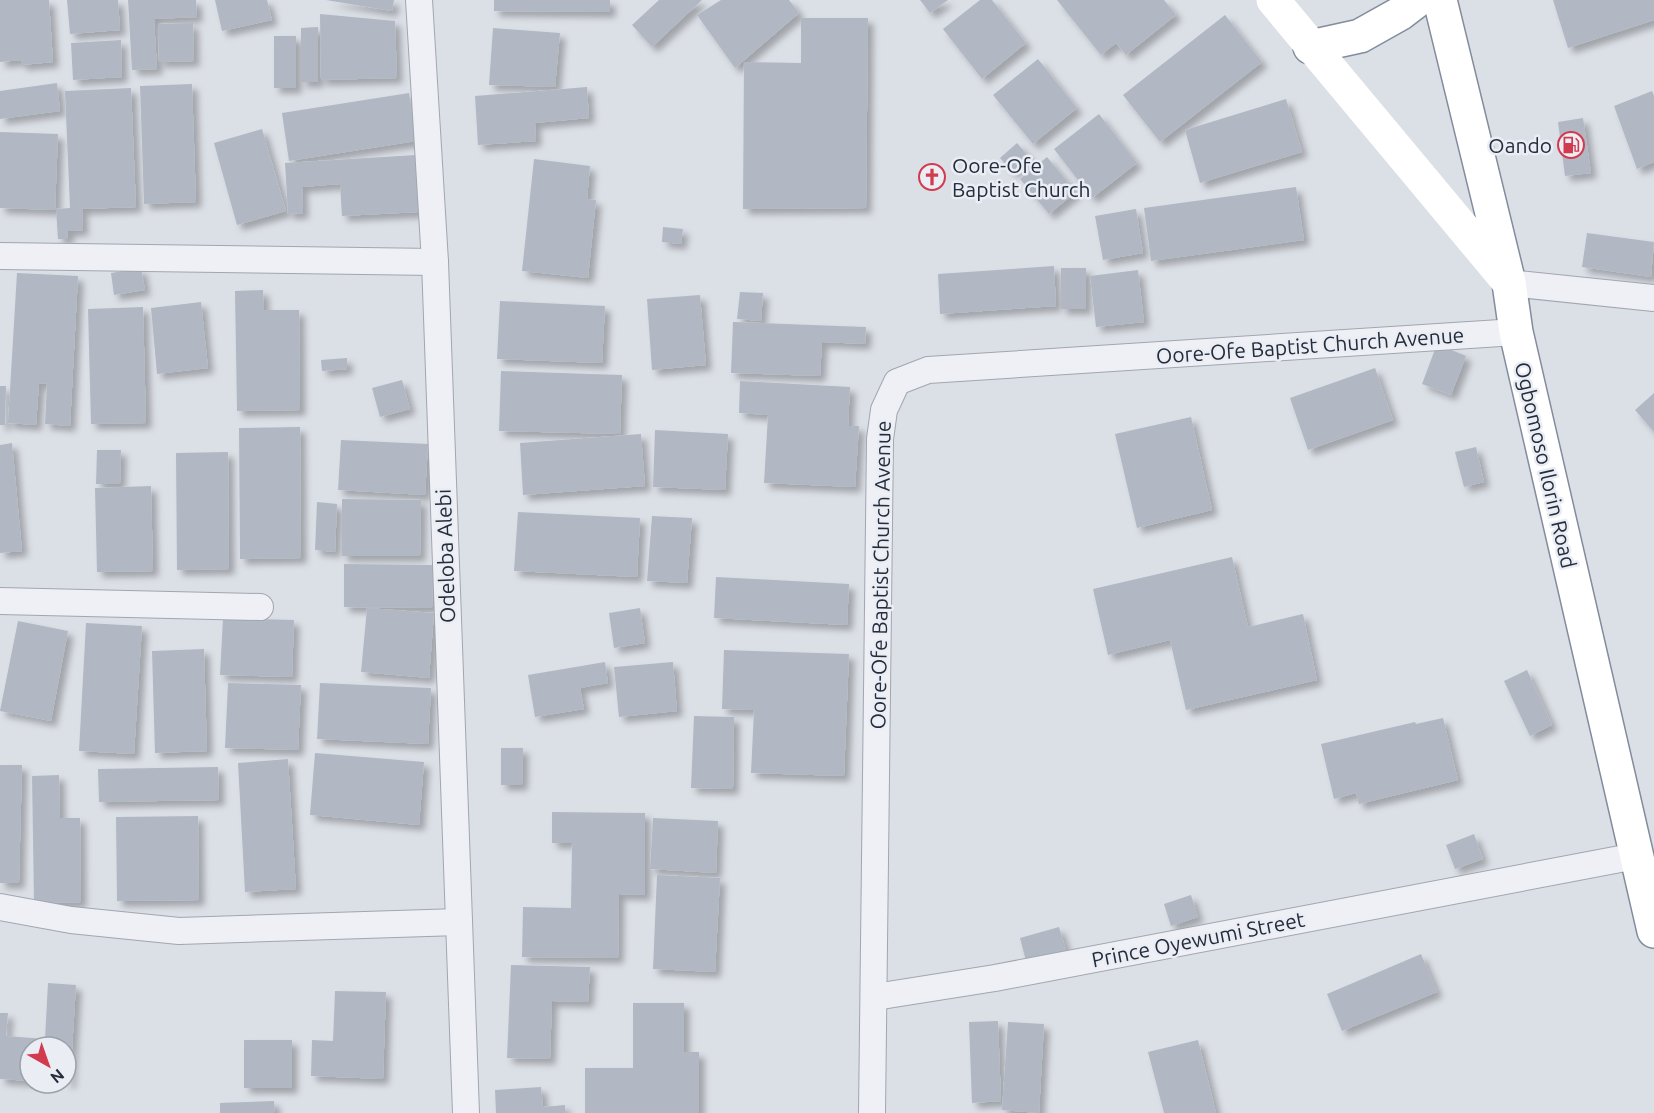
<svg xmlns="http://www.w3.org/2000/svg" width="1654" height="1113" viewBox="0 0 1654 1113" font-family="Ubuntu,sans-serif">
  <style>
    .building { fill: #b2b8c3; filter: url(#shadow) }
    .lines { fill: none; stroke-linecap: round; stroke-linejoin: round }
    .street-casing { stroke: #a1a6b0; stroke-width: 28 }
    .highway-casing { stroke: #828c9d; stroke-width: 36 }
    .street { stroke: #eef0f5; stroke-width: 26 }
    .secondary { stroke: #fff; stroke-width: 33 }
    .highway { stroke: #fff; stroke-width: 33 }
    .labels { text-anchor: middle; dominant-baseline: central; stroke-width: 5; stroke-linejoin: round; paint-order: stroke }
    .poi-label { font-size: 21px; fill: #252d3d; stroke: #eaeef4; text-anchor: end }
    .street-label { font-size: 21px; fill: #252d3d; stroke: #eaeef4 }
  </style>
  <defs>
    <filter id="shadow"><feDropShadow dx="5.5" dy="5.5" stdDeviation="3" flood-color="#0004"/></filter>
  </defs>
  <rect width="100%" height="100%" fill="#dbdfe6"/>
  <g class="building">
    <polygon points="0,0 49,0 53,62 21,65 21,60 0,62"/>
    <polygon points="67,0 118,0 120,30 70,34"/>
    <polygon points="128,0 196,0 197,17 154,19 157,69 132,70"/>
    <polygon points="215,0 267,0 272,20 222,31"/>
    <polygon points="326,0 394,0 392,11"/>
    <polygon points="494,0 610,0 610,12 494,11"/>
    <polygon points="659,0 702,0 652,47 632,25"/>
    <polygon points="721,0 789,0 799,13 735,68 697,15"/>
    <polygon points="920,0 948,0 930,13"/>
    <polygon points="980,0 992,0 1026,43 982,79 943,29"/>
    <polygon points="1057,0 1164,0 1176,15 1126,55 1116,43 1101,55"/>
    <polygon points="1553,0 1654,0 1654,20 1568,48"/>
    <polygon points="320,14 395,21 397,78 321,80"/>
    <polygon points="1225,15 1262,62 1160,142 1123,95"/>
    <polygon points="801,18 868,18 866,208 743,209 744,62 801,63"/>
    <polygon points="193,23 194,61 159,62 158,24"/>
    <polygon points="318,27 318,82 301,82 301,28"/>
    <polygon points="493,28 560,33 555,87 489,85"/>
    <rect x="274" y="36" width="22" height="52"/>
    <polygon points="121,40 122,77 73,80 71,43"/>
    <polygon points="1038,59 1077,108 1033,144 993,95"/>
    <polygon points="57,83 60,111 0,119 0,91"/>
    <polygon points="192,84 196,202 144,204 140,86"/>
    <polygon points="587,87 589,118 535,123 536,141 478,145 475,96"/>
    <polygon points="131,88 136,207 82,209 83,230 68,231 68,239 58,239 56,209 70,208 65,91"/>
    <polygon points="1652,91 1654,96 1654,162 1637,169 1614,106"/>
    <polygon points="409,93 416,141 289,161 282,113"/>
    <polygon points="1286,99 1302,152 1200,183 1185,130"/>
    <polygon points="1099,114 1137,163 1092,198 1054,149"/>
    <polygon points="1583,118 1591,173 1565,176 1558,122"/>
    <polygon points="262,129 286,211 237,225 214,143"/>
    <polygon points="0,132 58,134 55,210 0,208"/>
    <polygon points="1017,143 1030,158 1013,173 1000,158"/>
    <polygon points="416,155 419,212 342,216 340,184 302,187 303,213 288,214 285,163"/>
    <polygon points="1047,157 1076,192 1049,214 1020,179"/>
    <polygon points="534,159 590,166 587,199 596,200 588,278 522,271"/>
    <polygon points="1296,187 1304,240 1151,261 1144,208"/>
    <polygon points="1136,209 1143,253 1103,260 1095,216"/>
    <polygon points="663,227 683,229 681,244 662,242"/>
    <polygon points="1587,233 1654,242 1651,277 1582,267"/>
    <polygon points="1054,266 1056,306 940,314 938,274"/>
    <polygon points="141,268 145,290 114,295 111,273"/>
    <rect x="1061" y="268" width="25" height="41"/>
    <polygon points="1138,270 1144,322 1096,327 1090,276"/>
    <polygon points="17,273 78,276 70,426 45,424 47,384 39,383 36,425 8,423"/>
    <polygon points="263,290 264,310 299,310 300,410 237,411 235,291"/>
    <polygon points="740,292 763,293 761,321 737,319"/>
    <polygon points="700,295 706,365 652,370 647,299"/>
    <polygon points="500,301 605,306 602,363 497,359"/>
    <polygon points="201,302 208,368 157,374 151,308"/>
    <polygon points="143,307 146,423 91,424 88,309"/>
    <polygon points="733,322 866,327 865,344 822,342 820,376 731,373"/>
    <polygon points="1437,344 1466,356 1451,395 1422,384"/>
    <polygon points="347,358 347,369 322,371 321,360"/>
    <polygon points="1375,368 1393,420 1308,450 1290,398"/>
    <polygon points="501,371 622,375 620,434 499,431"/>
    <polygon points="402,380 410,409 380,417 372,388"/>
    <polygon points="740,381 850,387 848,426 859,426 855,487 764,483 768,415 739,413"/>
    <polygon points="0,386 6,386 5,425 0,425"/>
    <polygon points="1654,393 1654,432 1635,410"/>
    <polygon points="1191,417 1212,510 1137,528 1115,434"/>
    <polygon points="300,427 301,558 240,559 239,428"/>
    <polygon points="655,430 728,434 725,490 653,487"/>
    <polygon points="641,434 645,486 523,495 520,443"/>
    <polygon points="341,440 428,444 425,495 338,490"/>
    <polygon points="12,443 22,551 0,553 0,445"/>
    <polygon points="1476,447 1484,482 1464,487 1455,452"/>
    <polygon points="97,450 121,450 120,484 96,484"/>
    <polygon points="228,452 229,569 177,570 176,453"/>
    <polygon points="151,486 153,571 97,572 95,488"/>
    <polygon points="342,499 421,500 420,556 342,556"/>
    <polygon points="317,502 337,504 335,552 315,550"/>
    <polygon points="518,512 640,518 637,577 514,571"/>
    <polygon points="652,516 692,518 687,583 647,581"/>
    <polygon points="1232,557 1248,627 1303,614 1317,680 1186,710 1170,640 1108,655 1093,589"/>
    <polygon points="344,564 433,565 432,608 344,607"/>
    <polygon points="716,577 849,584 847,625 714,618"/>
    <polygon points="367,608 434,613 429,678 361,672"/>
    <polygon points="640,608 645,643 614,648 609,613"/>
    <polygon points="223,618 294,620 292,677 220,675"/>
    <polygon points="18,621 68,631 51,721 0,711"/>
    <polygon points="86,623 142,626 134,754 79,751"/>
    <polygon points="204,649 207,751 155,753 152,651"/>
    <polygon points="724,650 849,654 844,776 751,773 754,710 722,709"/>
    <polygon points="605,662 608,683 580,688 584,709 535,717 528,675"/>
    <polygon points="673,662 677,711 619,717 614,667"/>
    <polygon points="1527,670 1552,725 1530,736 1504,681"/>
    <polygon points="228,683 301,685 298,750 225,748"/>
    <polygon points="320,683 431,688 428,744 317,739"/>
    <polygon points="694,716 734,717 733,789 691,788"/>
    <polygon points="1443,718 1458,780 1359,804 1356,793 1334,799 1321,744 1415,722 1416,724"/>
    <polygon points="501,748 523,748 522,785 501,785"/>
    <polygon points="315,753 424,762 419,825 310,815"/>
    <polygon points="288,759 296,889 245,892 238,763"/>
    <polygon points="0,765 22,765 19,883 0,883"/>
    <polygon points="218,767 219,800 99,802 98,769"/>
    <polygon points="59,775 60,818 80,818 81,902 34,903 32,776"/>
    <polygon points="552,812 645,813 645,895 619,894 618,958 522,957 523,907 571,908 572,843 552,843"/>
    <polygon points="198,816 199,900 117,901 116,817"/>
    <polygon points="653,818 718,821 716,873 650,869"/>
    <polygon points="1474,834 1483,859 1455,869 1446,845"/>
    <polygon points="657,875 720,878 715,972 653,969"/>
    <polygon points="1191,895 1198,917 1171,926 1164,904"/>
    <polygon points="1059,927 1066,950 1026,961 1020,938"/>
    <polygon points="1421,954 1437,992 1342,1031 1327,994"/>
    <polygon points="511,965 590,967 588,1002 552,1001 550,1059 507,1058"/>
    <polygon points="48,983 76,985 70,1083 66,1083 66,1047 30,1047 30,1081 0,1079 0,1013 8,1013 6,1036 45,1039"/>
    <polygon points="335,991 386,992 383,1079 311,1076 312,1040 333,1041"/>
    <polygon points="633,1003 684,1003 684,1052 699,1052 699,1113 585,1113 585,1068 633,1068"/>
    <polygon points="998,1021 1001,1101 972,1103 969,1022"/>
    <polygon points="1008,1022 1044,1024 1039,1113 1002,1110"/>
    <rect x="244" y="1040" width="48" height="48"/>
    <polygon points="1198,1040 1216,1113 1164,1113 1148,1052"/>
    <polygon points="541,1087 543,1107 565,1105 565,1113 496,1113 495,1090"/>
    <polygon points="274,1101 275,1113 220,1113 220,1103"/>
  </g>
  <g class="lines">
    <defs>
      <g id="street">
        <polyline points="419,0 435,262 466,1113"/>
        <polyline points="0,256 435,262"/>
        <polyline points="1509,283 1654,298"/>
        <polyline points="0,601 260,607"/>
        <polyline points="0,907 71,920 179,931 459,922"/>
        <polyline points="875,997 995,978 1636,856"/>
        <polyline points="872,1113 880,439 884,410 897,382 928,370 1516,332"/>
      </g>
      <g id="highway">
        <polyline points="1440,0 1509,283 1516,332 1654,931"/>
        <polyline points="1310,47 1360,36 1401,13 1418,0"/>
      </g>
    </defs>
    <use href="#street" class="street-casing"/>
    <use href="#highway" class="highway-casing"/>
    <use href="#street" class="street"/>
    <polyline class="secondary" points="1273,0 1509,283"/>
    <use href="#highway" class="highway"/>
  </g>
  <defs>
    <symbol id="fuel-ring" viewBox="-11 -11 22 22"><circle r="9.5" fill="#eaeef4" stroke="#d23a4e" stroke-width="1.5"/><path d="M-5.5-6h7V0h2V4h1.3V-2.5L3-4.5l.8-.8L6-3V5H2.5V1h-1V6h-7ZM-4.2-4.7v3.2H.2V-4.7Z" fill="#d23a4e"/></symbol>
    <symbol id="church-ring" viewBox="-11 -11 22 22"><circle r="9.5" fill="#eaeef4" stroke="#d23a4e" stroke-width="1.5"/><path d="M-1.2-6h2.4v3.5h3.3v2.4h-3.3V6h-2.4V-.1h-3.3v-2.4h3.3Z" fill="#d23a4e"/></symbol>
  </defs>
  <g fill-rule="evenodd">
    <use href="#fuel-ring" x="1556" y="130" width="30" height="30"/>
    <use href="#church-ring" x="917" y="162" width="30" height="30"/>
  </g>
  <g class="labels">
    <g class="poi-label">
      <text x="1552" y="145">Oando</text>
      <text x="952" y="165" text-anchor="start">Oore-Ofe<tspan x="952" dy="24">Baptist Church</tspan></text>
    </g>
    <g class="street-label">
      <text transform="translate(1310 345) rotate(-4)">Oore-Ofe Baptist Church Avenue</text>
      <text transform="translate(1546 465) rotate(77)">Ogbomoso Ilorin Road</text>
      <text transform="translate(445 556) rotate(-92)">Odeloba Alebi</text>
      <text transform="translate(880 575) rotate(-89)">Oore-Ofe Baptist Church Avenue</text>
      <text transform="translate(1198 939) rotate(-11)">Prince Oyewumi Street</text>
    </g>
  </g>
  <g transform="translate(48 1065) rotate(140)"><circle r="28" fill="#eaeef4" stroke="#9ba1ab" stroke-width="1.5"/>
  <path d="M0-4.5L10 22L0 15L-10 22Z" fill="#d23a4e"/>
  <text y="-9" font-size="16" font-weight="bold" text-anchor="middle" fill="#252d3d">N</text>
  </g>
</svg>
